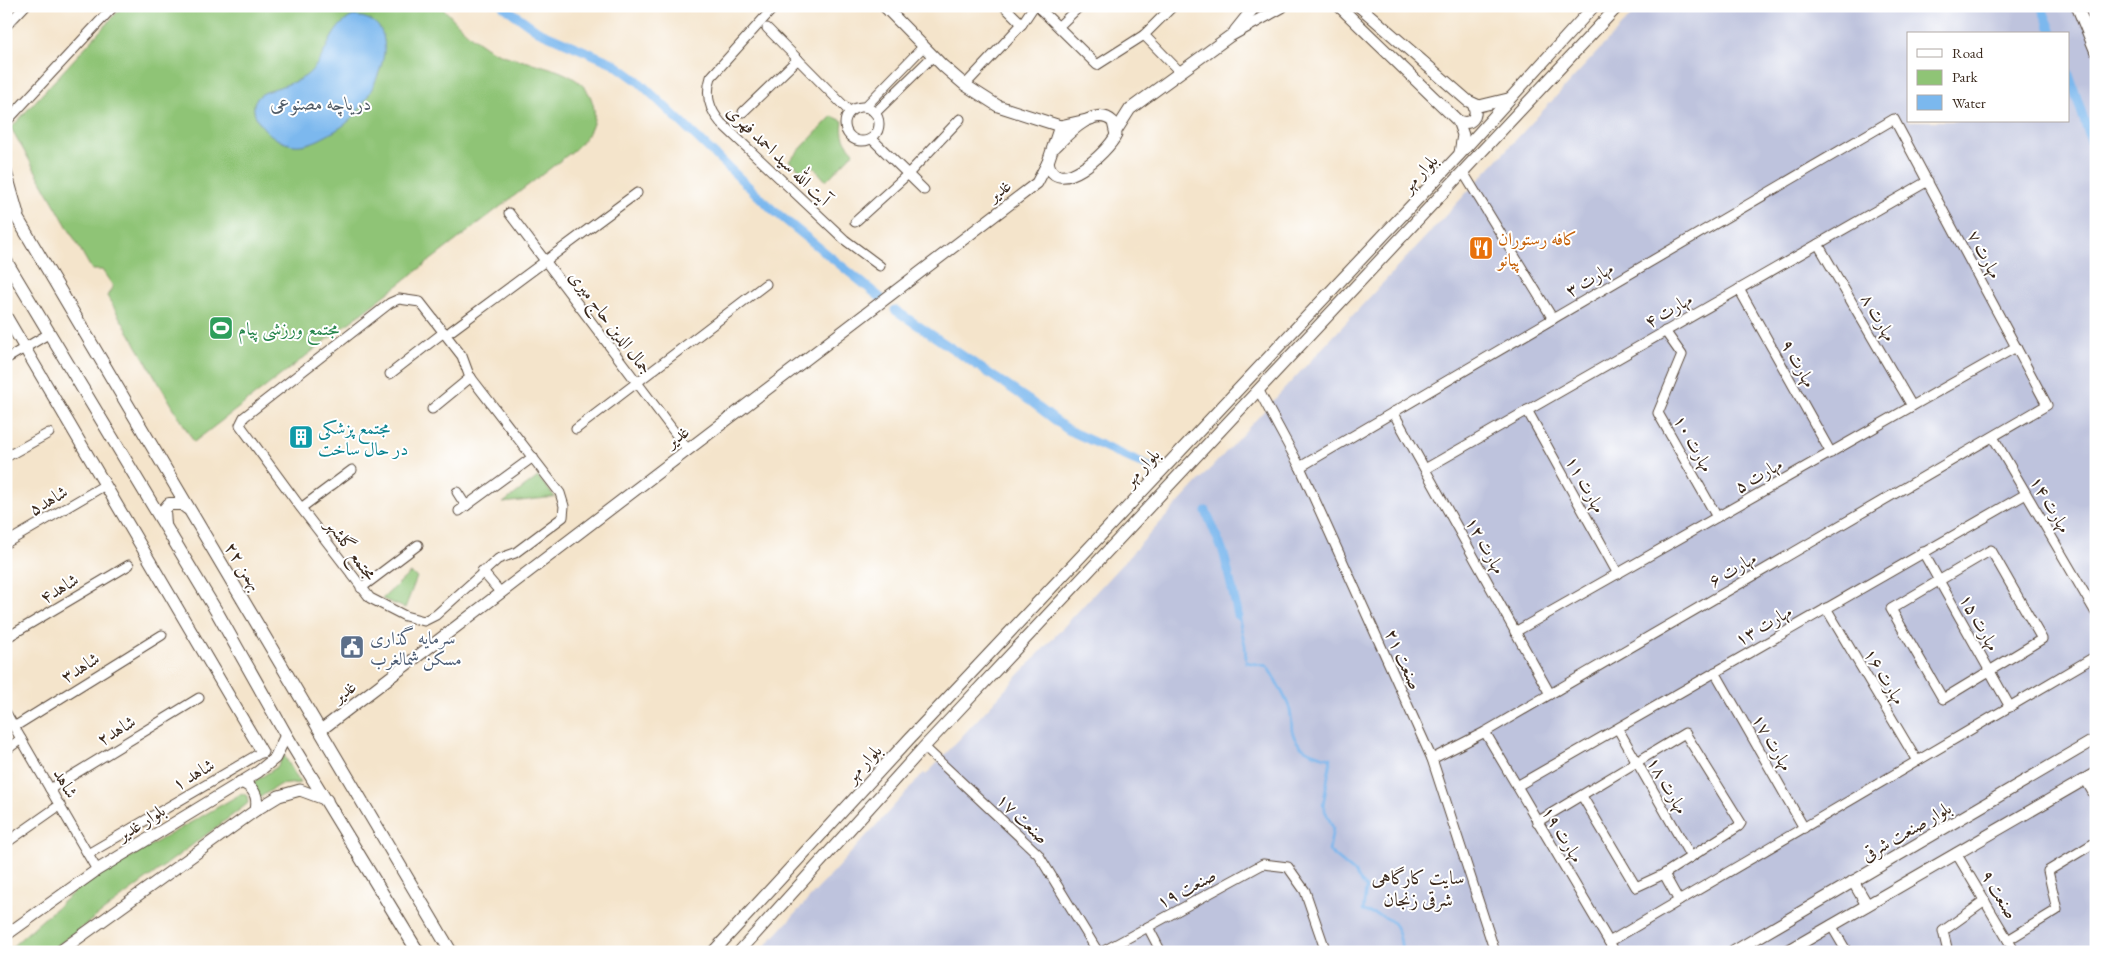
<svg xmlns="http://www.w3.org/2000/svg" width="2102" height="958" viewBox="0 0 2102 958" font-family="'EB Garamond',Amiri,serif">
  <style>
    .industrial { fill: #bec3dd; fill-rule: evenodd }
    .green { fill: #8fc476; stroke: #65774a }
    .water { fill: #7bb8ee; stroke: #5b7186 }
    .lines { fill: none; stroke-linecap: round; stroke-linejoin: round }
    .stream { stroke: #7bb8ee; stroke-width: 2.5 }
    .canal { stroke: #7bb8ee; stroke-width: 9 }
    .minor-casing { stroke: #574638; stroke-width: 11 }
    .major-casing { stroke: #574638; stroke-width: 13 }
    .highway-casing { stroke: #574638; stroke-width: 14 }
    .minor { stroke: #fff; stroke-width: 9 }
    .major { stroke: #fff; stroke-width: 11 }
    .highway { stroke: #fff; stroke-width: 12 }
    .labels { text-anchor: middle; dominant-baseline: central; stroke-width: 4; stroke-linejoin: round; paint-order: stroke }
    .street-label { font-size: 18px; fill: #3b2a1e; stroke: #fff }
    .food-label { font-size: 18px; fill: #c56008; stroke: #fff; text-anchor: start }
    .leisure-label { font-size: 18px; fill: #27864d; stroke: #fff; text-anchor: start }
    .culture-label { font-size: 18px; fill: #0d838f; stroke: #fff; text-anchor: start }
    .service-label { font-size: 18px; fill: #4e5e75; stroke: #fff; text-anchor: start }
    .water-label { font-size: 19px; font-style: italic; fill: #515c67; stroke: #fff }
    .neighbourhood-label { font-size: 19px; fill: #3b2a1e; stroke: #fff }
  </style>
  <rect width="100%" height="100%" fill="#fff"/>
  <filter id="ink" filterUnits="userSpaceOnUse"><feTurbulence type="fractalNoise" baseFrequency=".02" numOctaves="2"/><feDisplacementMap in="SourceGraphic" scale="10" xChannelSelector="R" yChannelSelector="G"/><feConvolveMatrix kernelMatrix="1 2 1 2 8 2 1 2 1" color-interpolation-filters="sRGB"/></filter>
  <filter id="wash" filterUnits="userSpaceOnUse"><feTurbulence type="fractalNoise" baseFrequency=".0096" numOctaves="4" result="noise"/><feDisplacementMap in="SourceGraphic" scale="20" xChannelSelector="R" yChannelSelector="G"/><feGaussianBlur stdDeviation="1.12" result="paint"/><feColorMatrix in="noise" values="0 0 0 0 0 0 0 0 0 0 0 0 0 0 0 0 0 1.4 0 .05"/><feComposite in="paint" operator="in"/></filter>
  <g filter="url(#wash)">
    <rect width="100%" height="100%" fill="#f4e4cb"/>
    <path class="industrial" d="M1640,6H2096V952H760L924,773L926,775ZM1908,34H2068V121H1908Z"/>
    <g class="green">
      <path d="M123,6H441C458,24 472,40 493,51C525,66 584,65 593,104C598,124 588,136 574,150L194,442L107,296L113,286L102,270H92L11,128Z"/>
      <path d="M832,116L843,121C841,135 844,142 854,152L826,181L812,165L803,172L789,161Z"/>
      <polygon points="538,477 555,497 503,503"/>
      <polygon points="410,573 417,577 405,608 382,599"/>
      <polygon points="284,755 300,783 279,785 259,798 252,783 277,767"/>
      <polygon points="244,794 247,796 248,803 242,808 58,945 47,952 6,952 83,884 239,795"/>
    </g>
    <path class="water" d="M353,16C411,19 375,93 353,117C344,127 330,134 318,140C309,144 299,147 289,144C273,141 248,118 255,101C261,88 295,86 308,74C328,57 328,28 353,16Z"/>
    <g class="lines">
      <path class="stream" d="M1238,615L1245,645L1246,662L1267,666C1275,679 1283,692 1289,707C1292,714 1291,723 1292,730C1295,749 1315,755 1331,758L1323,806L1333,828L1329,851L1354,872L1366,888L1363,911C1392,918 1399,920 1402,952"/>
      <g class="canal">
        <polyline points="503,6 538,31 613,63 638,81 773,210 881,298"/>
        <polyline points="2041,6 2053,34"/>
        <polyline points="2068,72 2096,155"/>
        <polyline points="895,310 1030,401 1068,430 1151,468"/>
        <polyline points="1206,511 1224,554 1238,615"/>
      </g>
    </g>
  </g>
  <g filter="url(#ink)">
    <g class="lines">
      <defs>
        <g id="minor">
          <path d="M775,6L711,77C705,95 709,109 721,123L845,240L880,266"/>
          <polyline points="1004,6 1022,24"/>
          <polyline points="1037,6 1097,65 1144,35"/>
          <polyline points="1173,6 1144,35 1180,72"/>
          <polyline points="6,26 25,6"/>
          <polyline points="1059,26 1080,6"/>
          <polyline points="767,28 850,112"/>
          <polyline points="965,85 1022,24 1034,6"/>
          <polyline points="865,107 924,46"/>
          <circle cx="862" cy="124" r="17"/>
          <polyline points="743,112 798,59"/>
          <polyline points="875,113 933,56"/>
          <polyline points="6,122 114,6"/>
          <polyline points="872,139 924,190"/>
          <polyline points="6,168 19,214"/>
          <polyline points="1463,172 1553,319"/>
          <polyline points="509,213 688,450"/>
          <polyline points="855,222 908,174 960,119"/>
          <polyline points="1818,244 1912,406"/>
          <polyline points="1739,289 1831,453"/>
          <polyline points="451,331 637,193"/>
          <polyline points="1665,331 1682,355 1658,413 1717,517"/>
          <polyline points="6,359 50,333"/>
          <polyline points="390,374 444,332"/>
          <polyline points="1259,391 1300,467 1432,759 1495,952"/>
          <polyline points="432,409 471,377"/>
          <polyline points="1527,410 1618,574"/>
          <polyline points="1393,412 1550,694"/>
          <polyline points="576,429 766,284"/>
          <polyline points="1993,437 2096,613"/>
          <polyline points="6,457 49,433"/>
          <polyline points="1300,467 1894,119 2047,405 1485,732 1432,759"/>
          <polyline points="1425,469 1928,181"/>
          <polyline points="457,492 466,506"/>
          <polyline points="301,508 240,425 244,417 390,303 399,299 420,302 462,356 469,375 560,493 564,506 563,517 515,553 498,559 436,615 424,621 405,616 370,598 301,508 352,470"/>
          <polyline points="459,511 533,457"/>
          <polyline points="6,543 105,485"/>
          <polygon points="1991,550 2042,639 1943,699 1891,609"/>
          <polyline points="1923,552 2010,707"/>
          <polyline points="482,571 501,593"/>
          <polyline points="361,588 418,545"/>
          <polyline points="1826,608 1917,761"/>
          <polyline points="1515,632 2016,347"/>
          <polyline points="6,638 129,565"/>
          <polyline points="1715,672 1804,828"/>
          <polyline points="6,713 97,870"/>
          <polyline points="14,727 162,635"/>
          <polyline points="1618,729 1691,857"/>
          <polyline points="1485,732 1615,952"/>
          <polyline points="924,747 1038,854 1098,952"/>
          <polyline points="6,750 21,739"/>
          <polyline points="2085,779 2096,798"/>
          <polyline points="1517,786 2026,494"/>
          <polyline points="50,789 199,698"/>
          <polyline points="1537,822 1685,733 1741,823 1739,826 1664,874 1636,887 1582,796"/>
          <polyline points="6,843 60,805"/>
          <polyline points="1956,853 2015,952"/>
          <polyline points="88,854 262,752"/>
          <polyline points="1664,874 1679,901"/>
          <polyline points="1831,925 1847,952"/>
          <polyline points="1148,927 1161,952"/>
          <polyline points="2008,940 2057,910 2048,871 2096,842"/>
          <polyline points="1609,942 2096,656"/>
          <polyline points="1102,952 1263,864 1288,867 1305,891 1326,952"/>
          <polyline points="1948,952 1943,931 1985,901"/>
        </g>
        <g id="major">
          <polyline points="884,6 943,66 965,85 998,106 1060,126 1091,119"/>
          <polyline points="1339,6 1458,121 1463,135 1460,153"/>
          <polyline points="1359,6 1468,101 1479,106 1508,99"/>
          <polyline points="2077,6 2096,52"/>
          <polyline points="1235,31 1255,6"/>
          <path d="M1458,121C1471,126 1479,117 1473,104"/>
          <polyline points="1116,131 1130,109 1145,98 1230,36 1282,7"/>
          <path d="M1055,147C1067,135 1095,104 1113,122L1116,135C1108,152 1056,200 1048,162L1060,126"/>
          <polyline points="6,316 262,752"/>
          <polyline points="321,730 1037,183 1048,162"/>
          <path d="M240,782C253,786 259,796 256,810"/>
          <polyline points="1853,881 1867,905"/>
          <polyline points="6,935 97,870 258,772 275,758 286,735"/>
          <polyline points="59,952 256,810 279,796 300,790 327,800"/>
          <polyline points="713,952 910,738 1459,155 1594,6"/>
          <polyline points="739,952 924,747 1618,6"/>
          <polyline points="1733,952 2096,739"/>
          <polyline points="1786,952 2096,773"/>
        </g>
        <g id="highway">
          <polyline points="6,199 451,952"/>
          <polyline points="6,261 218,614 286,735 418,952"/>
          <polyline points="165,525 164,510 169,504 182,504 187,508"/>
        </g>
      </defs>
      <use href="#minor" class="minor-casing"/>
      <use href="#major" class="major-casing"/>
      <use href="#highway" class="highway-casing"/>
      <use href="#minor" class="minor"/>
      <use href="#major" class="major"/>
      <use href="#highway" class="highway"/>
    </g>
  </g>
  <defs>
    <symbol id="restaurant-square" viewBox="-11 -11 22 22"><rect x="-9" y="-9" width="18" height="18" rx="4" fill="#e8710a" stroke="#fff"/><path d="M-5-6h1v4h1v-4h1v4h1v-4h1v5L-1.5 .5V6h-2V.5L-5-1ZM5-6V6H3V1.5H1.5Q1.5-4 5-6Z" fill="#fff"/></symbol>
    <symbol id="stadium-square" viewBox="-11 -11 22 22"><rect x="-9" y="-9" width="18" height="18" rx="4" fill="#2e9e5b" stroke="#fff"/><path d="M0-5a6.5 5 0 1 0 0 10a6.5 5 0 1 0 0-10ZM-3.5-1.8h7v3.6h-7Z" fill="#fff"/></symbol>
    <symbol id="building-square" viewBox="-11 -11 22 22"><rect x="-9" y="-9" width="18" height="18" rx="4" fill="#0f9aa8" stroke="#fff"/><path d="M-4-6H4V6H1V3H-1V6H-4ZM-2.5-4.3h1.7v1.8h-1.7ZM.8-4.3h1.7v1.8H.8ZM-2.5-1h1.7V.8h-1.7ZM.8-1h1.7V.8H.8Z" fill="#fff"/></symbol>
    <symbol id="civic-square" viewBox="-11 -11 22 22"><rect x="-9" y="-9" width="18" height="18" rx="4" fill="#5c6f8a" stroke="#fff"/><path d="M-.6-6.5H3V-4.5H.6V-3L4-1V1h2V6H-6V1h2V-1L-.6-3ZM-1.2 2.5V6h2.4V2.5Z" fill="#fff"/></symbol>
  </defs>
  <g fill-rule="evenodd">
    <use href="#restaurant-square" x="1467" y="234" width="28" height="28"/>
    <use href="#stadium-square" x="207" y="314" width="28" height="28"/>
    <use href="#building-square" x="287" y="423" width="28" height="28"/>
    <use href="#civic-square" x="338" y="633" width="28" height="28"/>
  </g>
  <g class="labels">
    <g class="street-label">
      <text transform="translate(779 155) rotate(44)">آیت الله سید احمد فهری</text>
      <text transform="translate(1419 173) rotate(-47)">بلوار مهر</text>
      <text transform="translate(999 190) rotate(-37)">غدیر</text>
      <text transform="translate(1985 254) rotate(62)">مهارت ۷</text>
      <text transform="translate(1589 279) rotate(-30)">مهارت ۳</text>
      <text transform="translate(1668 310) rotate(-30)">مهارت ۴</text>
      <text transform="translate(1879 317) rotate(60)">مهارت ۸</text>
      <text transform="translate(611 322) rotate(53)">جمال الدین حاج میری</text>
      <text transform="translate(1799 363) rotate(61)">مهارت ۹</text>
      <text transform="translate(677 436) rotate(-37)">غدیر</text>
      <text transform="translate(1694 443) rotate(61)">مهارت ۱۰</text>
      <text transform="translate(1141 467) rotate(-47)">بلوار مهر</text>
      <text transform="translate(1758 475) rotate(-30)">مهارت ۵</text>
      <text transform="translate(1586 484) rotate(61)">مهارت ۱۱</text>
      <text transform="translate(48 500) rotate(-30)">شاهد۵</text>
      <text transform="translate(2051 504) rotate(60)">مهارت ۱۴</text>
      <text transform="translate(1486 545) rotate(61)">مهارت ۱۲</text>
      <text transform="translate(352 549) rotate(53)">مجتمع گلشهر</text>
      <text transform="translate(244 566) rotate(58)">۲۲ بهمن</text>
      <text transform="translate(1732 569) rotate(-30)">مهارت ۶</text>
      <text transform="translate(59 588) rotate(-31)">شاهد۴</text>
      <text transform="translate(1980 622) rotate(61)">مهارت ۱۵</text>
      <text transform="translate(1763 625) rotate(-30)">مهارت ۱۳</text>
      <text transform="translate(1404 659) rotate(66)">صنعت ۲۱</text>
      <text transform="translate(80 667) rotate(-32)">شاهد۳</text>
      <text transform="translate(1885 676) rotate(59)">مهارت ۱۶</text>
      <text transform="translate(344 691) rotate(-37)">غدیر</text>
      <text transform="translate(116 730) rotate(-31)">شاهد۲</text>
      <text transform="translate(1773 742) rotate(60)">مهارت ۱۷</text>
      <text transform="translate(863 763) rotate(-47)">بلوار مهر</text>
      <text transform="translate(193 774) rotate(-30)">شاهد ۱</text>
      <text transform="translate(66 783) rotate(60)">شاهد</text>
      <text transform="translate(1668 785) rotate(60)">مهارت ۱۸</text>
      <text transform="translate(1023 818) rotate(44)">صنعت ۱۷</text>
      <text transform="translate(141 822) rotate(-32)">بلوار غدیر</text>
      <text transform="translate(1906 831) rotate(-30)">بلوار صنعت شرقی</text>
      <text transform="translate(1563 834) rotate(59)">مهارت ۱۹</text>
      <text transform="translate(1186 888) rotate(-28)">صنعت ۱۹</text>
      <text transform="translate(2000 894) rotate(59)">صنعت ۹</text>
    </g>
    <g class="food-label">
      <text x="1498" y="238">كافه رستوران<tspan x="1498" dy="21">پيانو</tspan></text>
    </g>
    <g class="leisure-label">
      <text x="238" y="328">مجتمع ورزشی پیام</text>
    </g>
    <g class="culture-label">
      <text x="318" y="427">مجتمع پزشکی<tspan x="318" dy="21">در حال ساخت</tspan></text>
    </g>
    <g class="service-label">
      <text x="370" y="637">سرمایه گذاری<tspan x="370" dy="21">مسکن شمالغرب</tspan></text>
    </g>
    <g class="water-label">
      <text x="321" y="103">دریاچه مصنوعی</text>
    </g>
    <g class="neighbourhood-label">
      <text x="1418" y="877">سایت کارگاهی<tspan x="1418" dy="22">شرقی زنجان</tspan></text>
    </g>
  </g>
  <rect width="2102" height="958" fill="none" stroke="#fff" stroke-width="25"/>
  <rect x="1907" y="32" width="162" height="90" fill="#ffffff" stroke="#b1aaa5"/>
  <rect x="1917" y="49" width="25" height="8" fill="#ffffff" stroke="#b1aaa5"/>
  <text x="1952" y="58" font-size="15" fill="#3b2a1e">Road</text>
  <rect x="1917" y="70" width="25" height="15" fill="#8fc476" stroke="#b1aaa5"/>
  <text x="1952" y="82" font-size="15" fill="#3b2a1e">Park</text>
  <rect x="1917" y="95" width="25" height="15" fill="#7bb8ee" stroke="#b1aaa5"/>
  <text x="1952" y="108" font-size="15" fill="#3b2a1e">Water</text>
</svg>
